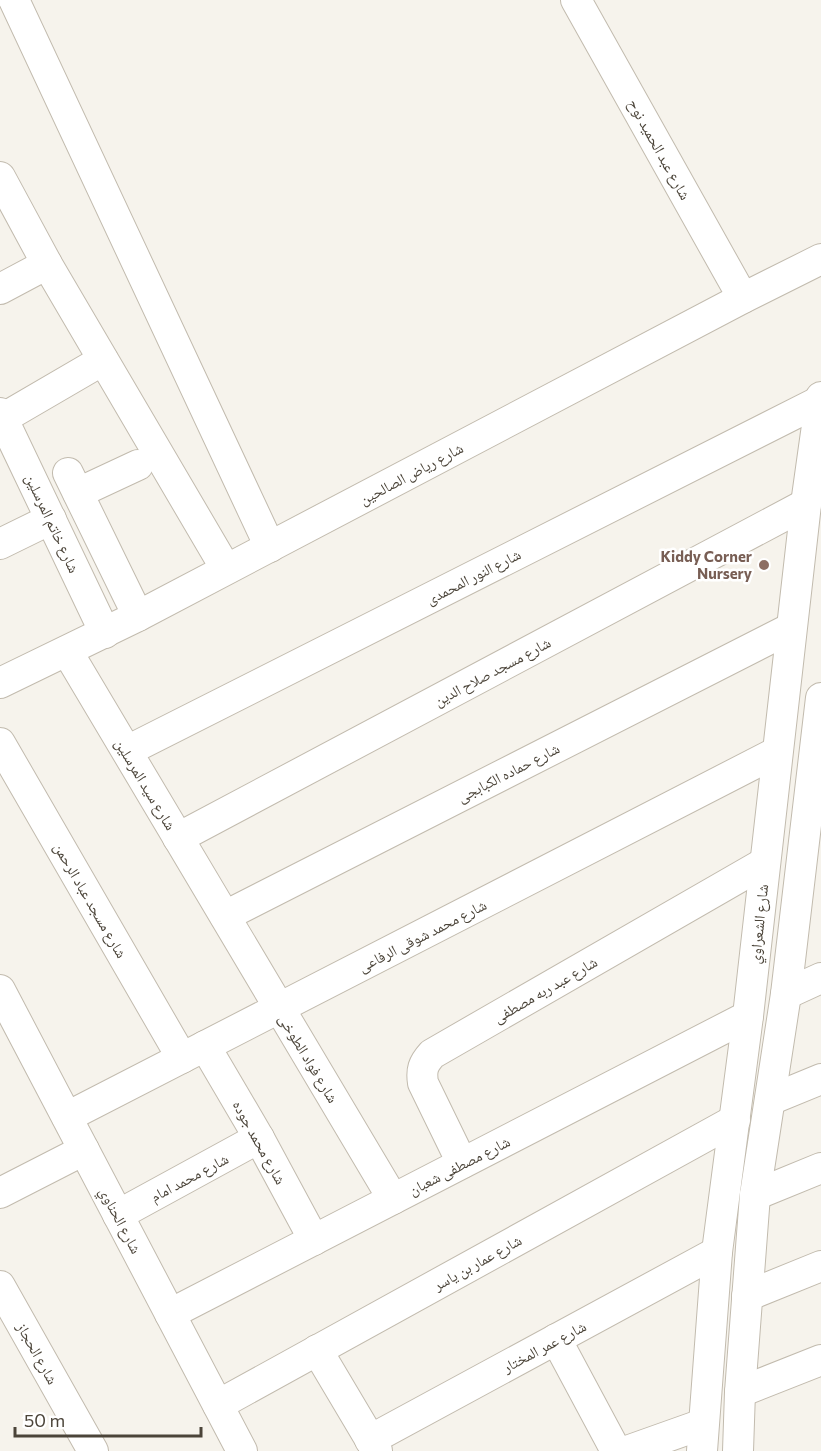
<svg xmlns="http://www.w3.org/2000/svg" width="821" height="1451" viewBox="0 0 821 1451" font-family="Commissioner,'Noto Naskh Arabic',sans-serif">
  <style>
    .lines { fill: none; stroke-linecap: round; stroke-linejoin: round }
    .minor-casing { stroke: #c2bbae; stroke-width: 32 }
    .minor { stroke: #fff; stroke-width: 30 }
    .education-dot { fill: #8d6e63; stroke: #fff; stroke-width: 2 }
    .labels { text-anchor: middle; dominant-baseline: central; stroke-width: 5; stroke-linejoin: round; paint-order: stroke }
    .street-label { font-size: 15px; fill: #4b4439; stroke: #fff }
    .education-label { font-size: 15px; font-weight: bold; fill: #785e54; stroke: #fff; text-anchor: end }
  </style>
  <rect width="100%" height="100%" fill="#f6f3ec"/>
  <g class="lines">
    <defs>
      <g id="minor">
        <polyline points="14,0 270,547"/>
        <polyline points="576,0 743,298"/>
        <polyline points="0,177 47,264 226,569"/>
        <polyline points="0,289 47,264"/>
        <polyline points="0,413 105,633"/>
        <polyline points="0,420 103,360"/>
        <polyline points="68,473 138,616"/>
        <polyline points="78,493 138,465"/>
        <polyline points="0,544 51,519"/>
        <polyline points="67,651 393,1199"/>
        <polyline points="0,683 138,616 743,298 821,259"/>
        <polyline points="0,743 182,1058"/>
        <polyline points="127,751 820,401"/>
        <polyline points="178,838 806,504"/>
        <polyline points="225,916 791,628"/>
        <polyline points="0,990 242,1451"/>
        <polyline points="786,994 821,978"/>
        <polyline points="205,1046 259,1138 314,1240"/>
        <polyline points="770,1100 821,1079"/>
        <polyline points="67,1117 777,752"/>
        <path d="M462,1163L423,1083C421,1070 423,1064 432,1054L764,863"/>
        <polyline points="0,1193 84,1150"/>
        <polyline points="755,1195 821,1168"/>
        <polyline points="118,1215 259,1138"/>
        <polyline points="0,1286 93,1451"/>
        <polyline points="747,1296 821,1266"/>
        <polyline points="170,1314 748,1016"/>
        <polyline points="556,1339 616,1451"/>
        <polyline points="317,1350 377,1451"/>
        <polyline points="740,1392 821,1360"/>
        <polyline points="218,1405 735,1120"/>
        <polyline points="370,1440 717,1252"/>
        <polyline points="627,1451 703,1424"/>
        <polyline points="702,1451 717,1252 748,1016 806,504 821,397"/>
        <polyline points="738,1451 740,1392 755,1195 786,994 821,698"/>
      </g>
    </defs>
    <use href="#minor" class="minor-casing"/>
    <use href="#minor" class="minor"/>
  </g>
  <circle class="education-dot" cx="764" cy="565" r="6"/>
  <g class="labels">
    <g class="street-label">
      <text transform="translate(660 149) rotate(61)">شارع عبد الحميد نوح</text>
      <text transform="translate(411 473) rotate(-28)">شارع رياض الصالحين</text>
      <text transform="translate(53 523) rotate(65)">شارع خاتم المرسلين</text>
      <text transform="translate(473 576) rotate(-27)">شارع النور المحمدى</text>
      <text transform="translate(492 671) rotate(-28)">شارع مسجد صلاح الدين</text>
      <text transform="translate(508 772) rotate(-27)">شارع حماده الكبابجى</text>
      <text transform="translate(146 784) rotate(59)">شارع سيد المرسلين</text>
      <text transform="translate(91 900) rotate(60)">شارع مسجد عباد الرحمن</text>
      <text transform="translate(758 924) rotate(-84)">شارع الشعراوي</text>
      <text transform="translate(422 935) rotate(-27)">شارع محمد شوقى الرفاعى</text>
      <text transform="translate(545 989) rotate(-30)">شارع عبد ربه مصطفى</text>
      <text transform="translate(309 1058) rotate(59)">شارع فواد الطوخى</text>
      <text transform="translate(260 1142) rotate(61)">شارع محمد جوده</text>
      <text transform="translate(459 1165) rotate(-27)">شارع مصطفى شعبان</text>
      <text transform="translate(189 1177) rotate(-28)">شارع محمد امام</text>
      <text transform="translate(121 1220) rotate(62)">شارع الحناوي</text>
      <text transform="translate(477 1262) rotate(-29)">شارع عمار بن ياسر</text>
      <text transform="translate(544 1346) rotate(-28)">شارع عمر المختار</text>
      <text transform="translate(38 1353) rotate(61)">شارع الحجاز</text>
    </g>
    <g class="education-label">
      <text x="752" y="556">Kiddy Corner<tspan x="752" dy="17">Nursery</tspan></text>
    </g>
  </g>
  <path d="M15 1427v9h186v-9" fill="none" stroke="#4b4439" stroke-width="3"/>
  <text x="24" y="1427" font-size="18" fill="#4b4439" stroke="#ffffff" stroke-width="4.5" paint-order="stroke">50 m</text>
</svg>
